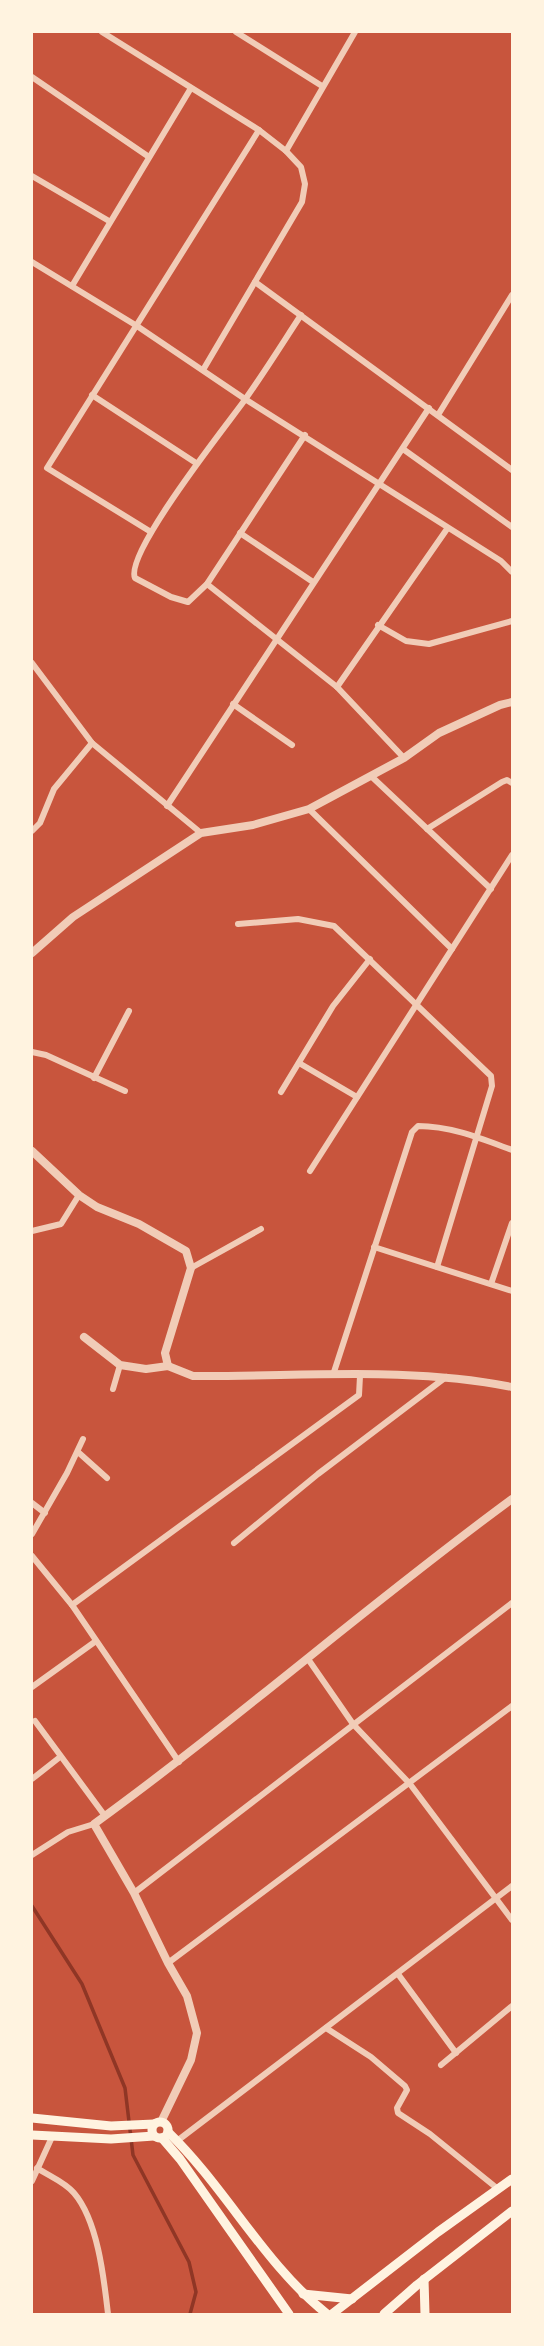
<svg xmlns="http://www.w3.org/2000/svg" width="544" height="2346" viewBox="0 0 544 2346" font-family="'DejaVu Sans',sans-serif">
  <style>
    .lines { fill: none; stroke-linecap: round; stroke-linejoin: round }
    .stream { stroke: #8f3625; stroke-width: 3.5 }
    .minor { stroke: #f1ccb7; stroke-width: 6 }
    .tertiary { stroke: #f1ccb7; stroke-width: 8 }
    .secondary { stroke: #fff3e0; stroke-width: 9 }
  </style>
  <rect width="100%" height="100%" fill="#c8553d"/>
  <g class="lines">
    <polyline class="stream" points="32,1906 82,1984 125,2088 133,2155 189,2262 196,2292 190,2314"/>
    <g class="minor">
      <polyline points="102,32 259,130 286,151 301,167 305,184 302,202 203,370"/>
      <polyline points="236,32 322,86"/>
      <polyline points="32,77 149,157"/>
      <polyline points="286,151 355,32"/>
      <polyline points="32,176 109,221"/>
      <polyline points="32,262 137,326 245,399 501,561 512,572"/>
      <polyline points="255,282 512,470"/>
      <polyline points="72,286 191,88"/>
      <path d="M301,315C282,344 264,373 244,401C226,426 124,554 135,578L171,597L188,602L207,584L305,435"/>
      <polyline points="92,395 196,463"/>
      <polyline points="438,415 512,295"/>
      <polyline points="403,449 512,527"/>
      <polyline points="151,532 47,468 259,130"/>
      <polyline points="240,533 313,582"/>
      <polyline points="207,584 337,687 404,758"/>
      <polyline points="378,625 406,641 429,644 512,621"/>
      <polyline points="32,663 92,743 201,833"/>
      <polyline points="337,687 447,529"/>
      <polyline points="233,704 292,745"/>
      <polyline points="371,776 491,889"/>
      <polyline points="167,806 429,408"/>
      <polyline points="309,809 452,949"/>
      <polyline points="427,829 502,782 507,780 512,783"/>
      <polyline points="32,831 40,823 54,789 92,743"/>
      <polyline points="238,924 298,919 334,926 491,1076 492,1086 437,1267"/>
      <polyline points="32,1052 46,1055 125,1091"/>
      <polyline points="299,1063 357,1097"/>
      <polyline points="94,1078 129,1011"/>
      <polyline points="281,1092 333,1006 370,959"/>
      <polyline points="310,1171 512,855"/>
      <polyline points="32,1231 61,1224 79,1195"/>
      <polyline points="374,1247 512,1291"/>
      <polyline points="191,1268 261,1229"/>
      <polyline points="491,1284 512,1223"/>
      <path d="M333,1375L412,1132L418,1126C451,1126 482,1139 512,1150"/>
      <polyline points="113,1389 120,1365"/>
      <polyline points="78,1452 107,1478"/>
      <polyline points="32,1503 45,1513"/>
      <polyline points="32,1534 67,1473 83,1439"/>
      <polyline points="234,1543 318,1474 446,1377"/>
      <polyline points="32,1556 72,1605 179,1762"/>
      <polyline points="72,1605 359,1395 360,1376"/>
      <polyline points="308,1659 353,1724 410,1784 512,1920"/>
      <polyline points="32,1687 96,1641"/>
      <polyline points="35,1721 105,1816"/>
      <polyline points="32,1779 60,1757"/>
      <polyline points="32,1855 68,1832 94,1824"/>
      <polyline points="134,1893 512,1603"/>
      <polyline points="168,1963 512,1706"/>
      <polyline points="398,1974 456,2053"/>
      <polyline points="326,2028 371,2057 405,2086 407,2090 397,2108 398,2113 430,2134 498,2189"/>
      <polyline points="441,2065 512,2006"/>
      <polyline points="177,2141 512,1886"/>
      <path d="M37,2168C49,2176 65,2182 74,2193C98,2221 104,2279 108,2314"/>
      <polyline points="32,2181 52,2137"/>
    </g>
    <g class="tertiary">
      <polyline points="32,953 73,917 201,833 253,825 309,809 404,758 439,733 500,705 512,702"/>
      <polyline points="32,1151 79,1195 97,1207 139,1224 186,1251 191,1268 165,1353 168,1366"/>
      <path d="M84,1337L120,1365L146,1369L168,1366L193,1376C299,1377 409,1366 512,1387"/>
      <path d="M161,2122L191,2060L197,2033L187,1996L168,1963L134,1893L94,1824C237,1720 370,1603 512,1499"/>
    </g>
    <g class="secondary">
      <polyline points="32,2118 111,2126 154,2124"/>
      <circle cx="160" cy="2130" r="8"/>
      <path d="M168,2132C226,2188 264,2264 327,2314"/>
      <polyline points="32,2135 111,2139 154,2136"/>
      <polyline points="162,2138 180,2159 289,2314"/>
      <polyline points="424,2279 425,2314"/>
      <polyline points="303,2294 352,2299"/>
      <polyline points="332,2314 438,2232 512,2179"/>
      <polyline points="384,2314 417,2285 512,2211"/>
    </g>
  </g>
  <rect width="544" height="2346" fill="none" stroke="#fff3e0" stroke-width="66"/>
</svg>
